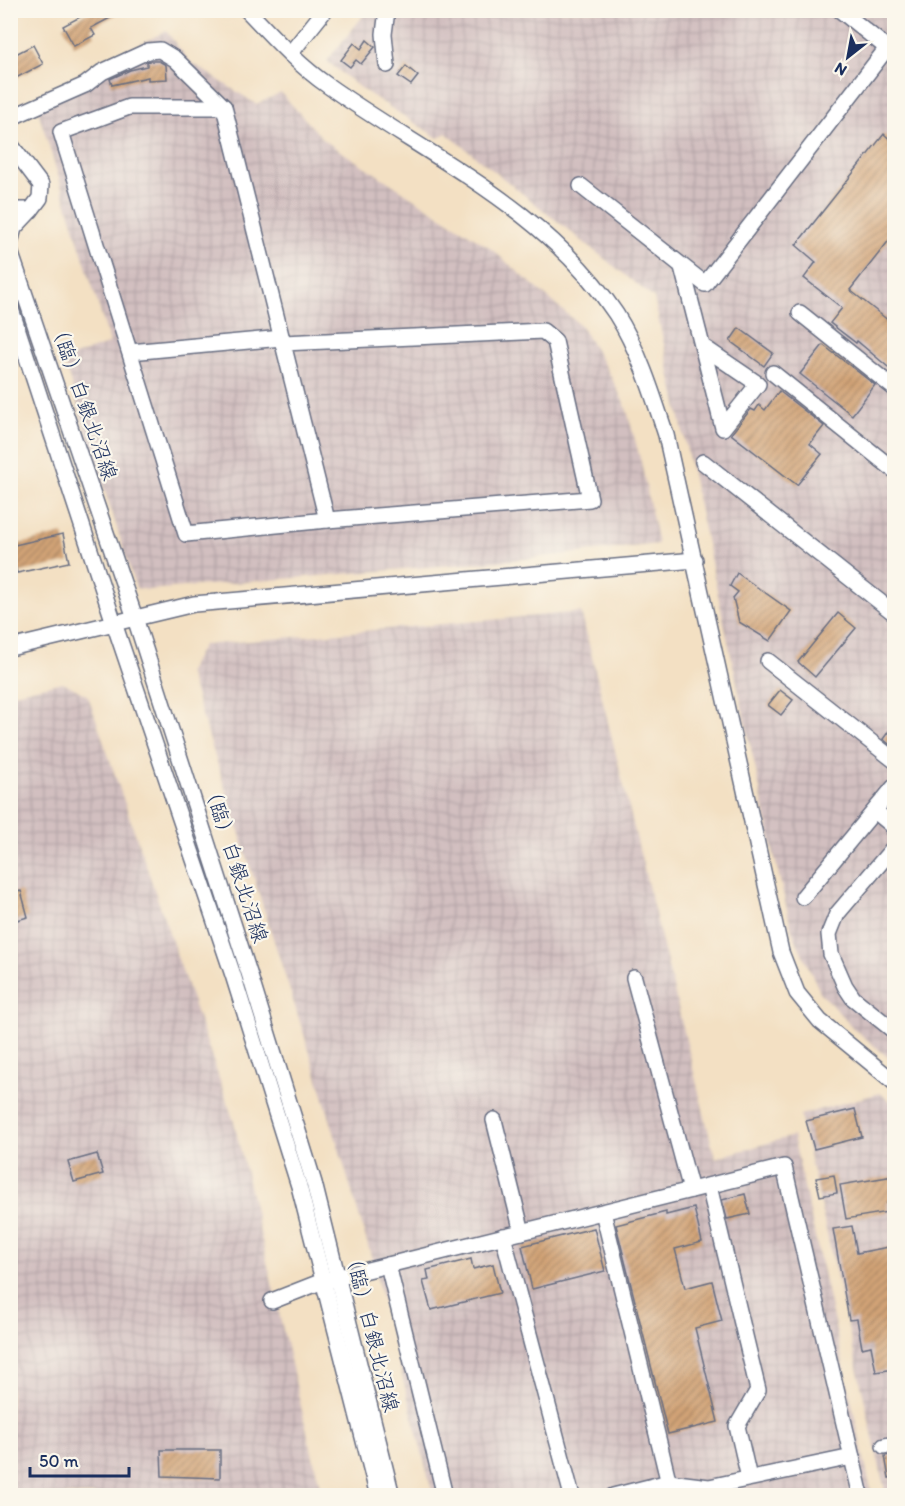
<svg xmlns="http://www.w3.org/2000/svg" width="905" height="1506" viewBox="0 0 905 1506" font-family="Itim,'Klee One',sans-serif">
  <style>
    .industrial { fill: url(#industrial-grid) }
    .building { fill: url(#building-hatch) }
    .lines { fill: none; stroke-linecap: round; stroke-linejoin: round }
    .minor-casing { stroke: #676d81; stroke-width: 18 }
    .minor { stroke: #fff; stroke-width: 15 }
    .labels { text-anchor: middle; dominant-baseline: central; stroke-width: 4.5; stroke-linejoin: round; paint-order: stroke }
    .street-label { font-size: 21px; fill: #1b2f5e; stroke: #fbf7ec }
  </style>
  <defs>
    <pattern id="industrial-grid" width="8" height="8" patternUnits="userSpaceOnUse" patternTransform="scale(1.5)"><rect width="8" height="8" fill="#d2bfc0"/><path d="M0 4h8M4 0v8" fill="none" stroke="#b4a4a7"/></pattern>
    <pattern id="building-hatch" width="6" height="6" patternUnits="userSpaceOnUse" patternTransform="scale(1.5)"><rect width="6" height="6" fill="#d1a376"/><path d="M-1 1l2-2M0 6l6-6M5 7l2-2" fill="none" stroke="#a98564"/></pattern>
  </defs>
  <rect width="100%" height="100%" fill="#fbf7ec"/>
  <filter id="ink" filterUnits="userSpaceOnUse"><feTurbulence type="fractalNoise" baseFrequency=".0167" numOctaves="2"/><feDisplacementMap in="SourceGraphic" scale="12" xChannelSelector="R" yChannelSelector="G"/><feConvolveMatrix kernelMatrix="1 2 1 2 8 2 1 2 1" color-interpolation-filters="sRGB"/></filter>
  <filter id="wash" filterUnits="userSpaceOnUse"><feTurbulence type="fractalNoise" baseFrequency=".008" numOctaves="4" result="noise"/><feDisplacementMap in="SourceGraphic" scale="24" xChannelSelector="R" yChannelSelector="G"/><feGaussianBlur stdDeviation="1.35" result="paint"/><feColorMatrix in="noise" values="0 0 0 0 0 0 0 0 0 0 0 0 0 0 0 0 0 1.4 0 .05"/><feComposite in="paint" operator="in"/></filter>
  <g filter="url(#wash)">
    <rect width="100%" height="100%" fill="#f3e0c3"/>
    <g class="industrial">
      <polygon points="367,11 894,11 894,1062 853,1028 820,992 792,931 773,850 654,298 446,133 438,138 360,88 327,61"/>
      <polygon points="166,31 189,61 256,104 281,93 325,141 489,247 581,326 609,373 626,407 641,462 658,544 524,559 148,590 136,588 66,368 69,358 110,343 34,98"/>
      <polygon points="581,612 715,1158 793,1136 872,1495 433,1495 370,1252 315,1069 188,672 203,645"/>
      <polygon points="63,682 88,696 234,1122 322,1495 11,1495 10,694"/>
      <polygon points="880,1093 894,1104 894,1495 886,1495 800,1115"/>
    </g>
    <g id="blocks">
      <g class="building">
        <polygon points="93,10 125,10 91,28 95,35 74,46 63,26"/>
        <polygon points="367,40 375,47 361,64 356,60 350,67 341,60 354,43 361,49"/>
        <polygon points="33,45 43,64 10,81 10,57"/>
        <polygon points="149,61 159,61 166,65 167,79 148,80 148,77 112,85 110,79 130,70 147,66 147,62"/>
        <polygon points="406,66 418,76 411,85 398,76"/>
        <polygon points="884,134 894,143 894,234 850,290 894,325 894,372 857,341 856,343 830,323 842,308 804,278 816,262 796,245"/>
        <polygon points="739,328 773,353 764,366 730,341"/>
        <polygon points="823,345 875,385 852,415 800,374"/>
        <polygon points="779,391 824,426 810,444 822,454 797,485 731,434 751,409 755,411 759,405 765,410"/>
        <polygon points="63,534 69,562 17,573 10,546"/>
        <polygon points="737,573 791,611 770,641 739,622 733,598 738,592 730,586"/>
        <polygon points="838,613 856,628 815,677 798,662"/>
        <polygon points="780,690 793,700 781,715 768,705"/>
        <polygon points="894,724 894,748 883,739"/>
        <polygon points="21,891 28,917 10,922 10,893"/>
        <polygon points="855,1109 862,1137 814,1149 806,1121"/>
        <polygon points="97,1154 103,1174 74,1182 68,1162"/>
        <polygon points="834,1175 837,1193 820,1196 816,1178"/>
        <polygon points="894,1176 894,1202 887,1203 888,1212 846,1219 840,1185"/>
        <polygon points="745,1194 750,1214 727,1219 722,1200"/>
        <polygon points="694,1208 702,1242 675,1249 685,1288 712,1281 722,1321 695,1328 718,1422 668,1434 616,1225 666,1212 666,1215"/>
        <polygon points="852,1226 857,1253 894,1246 894,1369 876,1372 871,1346 862,1348 857,1319 849,1320 833,1229"/>
        <polygon points="594,1228 605,1271 532,1289 522,1246"/>
        <polygon points="471,1259 473,1269 493,1264 500,1293 431,1310 423,1281 429,1280 427,1270"/>
        <polygon points="161,1450 220,1450 220,1478 162,1476"/>
        <polygon points="894,1454 894,1477 889,1478 885,1456"/>
      </g>
    </g>
  </g>
  <g filter="url(#ink)">
    <use href="#blocks" fill-opacity="0" stroke="#676d81" stroke-width="1.5"/>
    <g class="lines">
      <defs>
        <g id="minor">
          <path d="M247,10C272,36 297,64 327,85C427,156 546,208 616,314C639,350 653,395 666,435L781,952L797,993L820,1021L894,1082"/>
          <polyline points="290,54 325,10"/>
          <polyline points="387,65 384,34 387,10"/>
          <polyline points="224,107 129,107 61,132 186,534 327,520"/>
          <polyline points="10,118 85,85 102,72 148,51 160,50 175,59 224,107 327,520 590,499 555,341 543,331 283,343"/>
          <polyline points="10,144 41,185 40,198 31,210 10,210"/>
          <polyline points="581,186 705,284 887,48 840,10"/>
          <polyline points="10,243 14,228 31,210"/>
          <polyline points="10,251 135,618 249,973 314,1183 392,1496"/>
          <polyline points="682,267 723,428 758,384 702,346"/>
          <polyline points="10,306 114,623 233,975 299,1186 378,1496"/>
          <polyline points="800,313 894,388"/>
          <polyline points="130,352 282,338"/>
          <polyline points="773,373 894,470"/>
          <polyline points="703,462 894,613"/>
          <polyline points="10,648 194,604 695,560"/>
          <polyline points="768,661 894,760"/>
          <polyline points="875,811 893,826 894,830"/>
          <polyline points="894,847 837,914 829,934 831,954 845,986 853,998 894,1031"/>
          <polyline points="803,897 894,787"/>
          <polyline points="634,978 691,1190"/>
          <polyline points="494,1120 522,1232"/>
          <polyline points="709,1186 758,1390 737,1426 749,1478"/>
          <polyline points="603,1212 672,1496"/>
          <polyline points="503,1236 572,1496"/>
          <polyline points="272,1301 323,1281 388,1265"/>
          <polyline points="884,1446 894,1444"/>
          <polyline points="445,1496 388,1265 784,1167 861,1496"/>
          <polyline points="613,1496 669,1482 709,1487 852,1457"/>
        </g>
      </defs>
      <use href="#minor" class="minor-casing"/>
      <use href="#minor" class="minor"/>
    </g>
  </g>
  <g class="labels">
    <g class="street-label">
      <text transform="translate(84 400) rotate(71)">（臨）白銀北沼線</text>
      <text transform="translate(236 862) rotate(72)">（臨）白銀北沼線</text>
      <text transform="translate(372 1330) rotate(76)">（臨）白銀北沼線</text>
    </g>
  </g>
  <rect width="905" height="1506" fill="none" stroke="#fbf7ec" stroke-width="36"/>
  <g transform="translate(848 57) rotate(211)" stroke="#fbf7ec" stroke-width="4.5" paint-order="stroke">
  <path d="M0-4.5L10 22L0 15L-10 22Z" fill="#1b2f5e"/>
  <text y="-9" font-size="16" font-weight="bold" text-anchor="middle" fill="#1b2f5e">N</text>
  </g>
  <path d="M30 1467v9h99v-9" fill="none" stroke="#1b2f5e" stroke-width="3"/>
  <text x="39" y="1467" font-size="18" fill="#1b2f5e" stroke="#fbf7ec" stroke-width="4.5" paint-order="stroke">50 m</text>
</svg>
